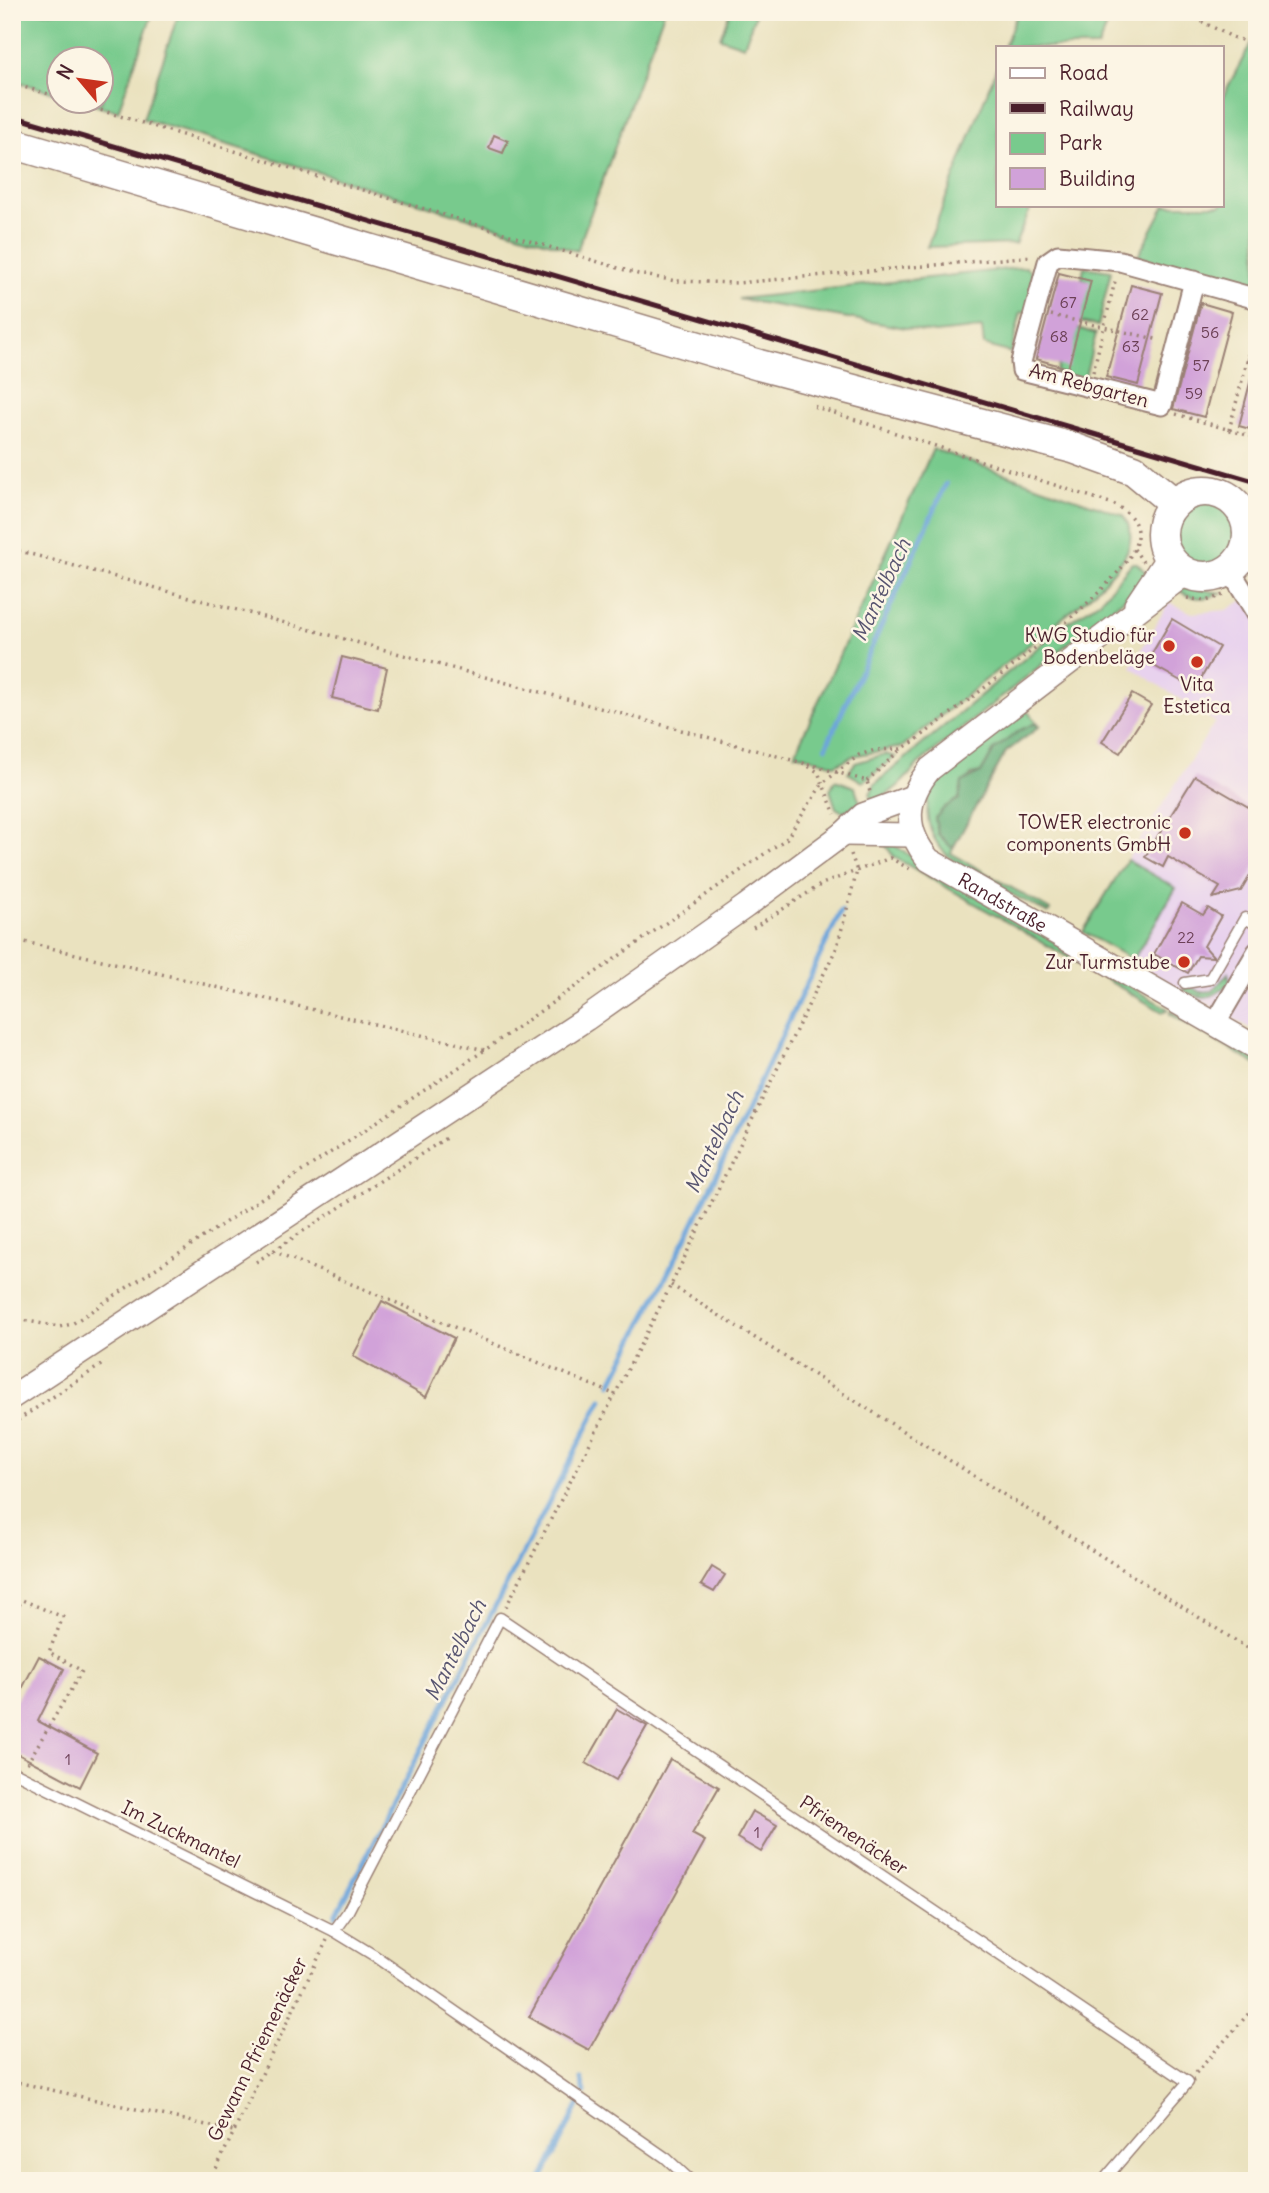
<svg xmlns="http://www.w3.org/2000/svg" width="1269" height="2193" viewBox="0 0 1269 2193" font-family="Delius,sans-serif">
  <style>
    .built { fill: #e8d2ee }
    .green { fill: #78ca8d; stroke: #61745c; stroke-width: 2 }
    .forest { fill: #62ae78; stroke: #566652; stroke-width: 2 }
    .lines { fill: none; stroke-linecap: round; stroke-linejoin: round }
    .stream { stroke: #6da5db; stroke-width: 5 }
    .building { fill: #d1a2d9 }
    .service-casing { stroke: #9a8075; stroke-width: 13 }
    .minor-casing { stroke: #9a8075; stroke-width: 23 }
    .tertiary-casing { stroke: #9a8075; stroke-width: 26 }
    .primary-casing { stroke: #9a8075; stroke-width: 33 }
    .path { stroke: #9a8075; stroke-width: 3.5; stroke-dasharray: 2 5; stroke-linecap: butt }
    .service { stroke: #fff; stroke-width: 10 }
    .minor { stroke: #fff; stroke-width: 19 }
    .tertiary { stroke: #fff; stroke-width: 23 }
    .primary { stroke: #fff; stroke-width: 30 }
    .rail { stroke: #4a1f2b; stroke-width: 5 }
    .poi-dot { fill: #c8321e; stroke: #fcf5e5; stroke-width: 2.5 }
    .labels { text-anchor: middle; dominant-baseline: central; stroke-width: 5; stroke-linejoin: round; paint-order: stroke }
    .number-label { font-size: 16px; fill: #6c4056 }
    .street-label { font-size: 19px; fill: #4a1f2b; stroke: #fcf5e5 }
    .poi-label { font-size: 19px; fill: #4a1f2b; stroke: #fcf5e5; text-anchor: end }
    .water-label { font-size: 21px; font-style: italic; fill: #585571; stroke: #fcf5e5 }
  </style>
  <rect width="100%" height="100%" fill="#fcf5e5"/>
  <filter id="ink" filterUnits="userSpaceOnUse"><feTurbulence type="fractalNoise" baseFrequency=".0143" numOctaves="2"/><feDisplacementMap in="SourceGraphic" scale="14" xChannelSelector="R" yChannelSelector="G"/><feConvolveMatrix kernelMatrix="1 2 1 2 8 2 1 2 1" color-interpolation-filters="sRGB"/></filter>
  <filter id="wash" filterUnits="userSpaceOnUse"><feTurbulence type="fractalNoise" baseFrequency=".00686" numOctaves="4" result="noise"/><feDisplacementMap in="SourceGraphic" scale="28" xChannelSelector="R" yChannelSelector="G"/><feGaussianBlur stdDeviation="1.57" result="paint"/><feColorMatrix in="noise" values="0 0 0 0 0 0 0 0 0 0 0 0 0 0 0 0 0 1.4 0 .05"/><feComposite in="paint" operator="in"/></filter>
  <g filter="url(#wash)">
    <rect width="100%" height="100%" fill="#eae2bf"/>
    <polygon class="built" points="1257,592 1257,1032 1132,961 1176,888 1127,860 1215,722 1131,667 1169,602 1192,613 1227,610"/>
    <g class="green">
      <polygon points="12,12 153,12 118,111 86,102 102,102 102,60 60,60 59,94 12,80"/>
      <polygon points="179,12 664,12 577,251 143,119"/>
      <polygon points="730,12 756,12 744,46 720,38"/>
      <polygon points="1018,12 1113,12 1098,47 1004,47"/>
      <polygon points="1257,32 1257,289 1138,256 1165,205 1222,205 1222,98"/>
      <polygon points="998,64 998,205 1032,205 1015,244 927,247"/>
      <polygon points="1026,267 1039,279 1029,313 1021,312 1011,353 984,345 982,328 935,333 738,299"/>
      <polygon points="1084,267 1111,271 1098,326 1075,321 1090,281 1082,279"/>
      <polygon points="1072,326 1096,334 1084,380 1056,373"/>
      <path d="M933,449L1123,515C1147,547 1108,577 1086,599L902,747L853,756L835,765L795,753Z"/>
      <circle cx="1205" cy="531" r="37"/>
      <path d="M1132,563H1137L1148,575L1141,585L918,764C904,781 893,794 872,801L870,794L875,784L1067,623L1100,601Z"/>
      <path d="M1187,587L1221,593C1207,600 1190,600 1178,589Z"/>
      <path d="M1020,712H1028L1040,727L1035,723L994,750L981,773L971,775L959,799L945,807L935,818L938,834L953,848L951,853L1050,910L1048,913C1023,899 963,872 946,854C925,833 920,798 940,776C962,751 994,732 1020,712Z"/>
      <polygon points="885,754 895,757 863,782 848,773 855,763"/>
      <polygon points="835,780 855,787 860,803 843,812 836,808 830,790"/>
      <polygon points="884,843 894,845 925,866 1168,1009 1163,1012 894,857"/>
      <polygon points="1127,860 1176,888 1133,960 1083,932"/>
      <path d="M1228,973L1230,981C1216,999 1203,1001 1183,990L1186,985L1200,992L1213,991Z"/>
      <polygon points="1170,1011 1257,1057 1257,1065 1170,1014"/>
    </g>
    <polygon class="forest" points="1035,723 1038,728 1006,752 953,848 951,847 938,834 935,818 945,807 959,799 962,782 981,773 994,750 1020,730"/>
    <g class="lines">
      <g class="stream">
        <polyline points="826,747 946,484"/>
        <polyline points="611,1384 692,1226 841,911"/>
        <polyline points="336,1915 602,1399"/>
        <polyline points="581,2079 585,2092"/>
        <polyline points="541,2181 579,2104"/>
      </g>
    </g>
    <g id="blocks">
      <g class="building">
        <polygon points="494,135 508,141 503,153 489,148"/>
        <polygon points="1059,273 1091,281 1068,368 1036,359"/>
        <polygon points="1131,285 1162,293 1138,385 1106,377"/>
        <polygon points="1201,303 1232,312 1204,417 1173,409"/>
        <polygon points="1252,375 1257,375 1257,431 1239,426"/>
        <polygon points="1172,619 1219,647 1195,689 1147,662"/>
        <polygon points="342,657 387,668 378,709 332,698"/>
        <polygon points="1132,694 1151,705 1120,753 1102,742"/>
        <polygon points="1195,776 1257,812 1257,864 1241,891 1213,898 1220,887 1168,857 1163,867 1145,857"/>
        <polygon points="1182,903 1203,915 1208,908 1221,916 1204,946 1214,957 1198,956 1188,973 1154,954"/>
        <polygon points="382,1301 454,1338 426,1397 353,1356"/>
        <polygon points="712,1567 725,1575 714,1592 701,1585"/>
        <polygon points="39,1656 64,1669 38,1721 97,1753 80,1787 12,1751 12,1708"/>
        <polygon points="617,1709 647,1726 616,1780 586,1763"/>
        <polygon points="670,1759 719,1787 692,1834 705,1841 589,2050 529,2017"/>
        <polygon points="752,1811 777,1825 761,1852 737,1838"/>
      </g>
    </g>
  </g>
  <g filter="url(#ink)">
    <use href="#blocks" fill-opacity="0" stroke="#9a8075" stroke-width="2"/>
    <g class="lines">
      <defs>
        <g id="service">
          <polyline points="1185,983 1210,979 1245,918 1257,925"/>
          <polyline points="12,1771 334,1931 375,1956 666,2158 691,2181"/>
          <polyline points="334,1931 347,1913 500,1618 1188,2082 1103,2181"/>
        </g>
        <g id="minor">
          <polyline points="1194,281 1162,405 1022,370 1021,362 1048,262 1058,255 1120,261 1257,299"/>
          <polyline points="1230,570 1257,614"/>
          <polyline points="1215,1024 1257,952"/>
        </g>
        <g id="tertiary">
          <path id="s1" d="M1186,573L930,769C905,799 903,829 929,860L1257,1048"/>
          <polyline points="1136,605 1168,557"/>
          <polyline points="843,834 912,835"/>
          <polyline points="12,1397 586,1019 746,906 843,834 863,815 912,797"/>
        </g>
        <g id="primary">
          <polyline points="12,143 759,365 1073,448 1134,470 1174,503"/>
          <circle cx="1205" cy="534" r="43"/>
        </g>
      </defs>
      <use href="#service" class="service-casing"/>
      <use href="#minor" class="minor-casing"/>
      <use href="#tertiary" class="tertiary-casing"/>
      <use href="#primary" class="primary-casing"/>
      <g class="path">
        <polyline points="1183,12 1232,37 1257,45"/>
        <polyline points="1252,42 1257,31"/>
        <polyline points="12,84 60,97"/>
        <polyline points="74,102 638,274 676,281 738,283 1033,256"/>
        <polyline points="1051,315 1160,340"/>
        <polyline points="1247,359 1257,362"/>
        <polyline points="1093,372 1116,277"/>
        <polyline points="1176,414 1257,438"/>
        <polyline points="1229,430 1257,324"/>
        <polyline points="12,549 803,763 818,772 835,814"/>
        <polyline points="1134,549 1143,562"/>
        <polyline points="1187,598 1206,601 1223,595"/>
        <polyline points="808,764 867,781 870,792"/>
        <polyline points="867,781 901,749"/>
        <polyline points="753,928 822,884 890,858 910,869"/>
        <polyline points="12,939 485,1050"/>
        <polyline points="273,1251 616,1395"/>
        <polyline points="256,1262 446,1138"/>
        <polyline points="671,1285 1257,1654"/>
        <path d="M12,1318L59,1327L72,1324L485,1050L787,838L823,783L859,755L875,750L901,749L915,741C959,706 1120,591 1135,546C1142,525 1131,513 1113,504L813,406"/>
        <polyline points="12,1424 104,1363"/>
        <polyline points="506,1607 671,1285 837,947 857,871 851,854"/>
        <polyline points="12,1617 22,1600 63,1617 49,1652 82,1671 26,1765"/>
        <polyline points="1196,2073 1257,2004"/>
        <polyline points="12,2081 233,2131"/>
        <polyline points="210,2181 327,1940"/>
      </g>
      <use href="#service" class="service"/>
      <use href="#minor" class="minor"/>
      <use href="#tertiary" class="tertiary"/>
      <use href="#primary" class="primary"/>
      <polyline class="rail" points="12,116 1257,482"/>
    </g>
  </g>
  <g class="poi-dot">
    <circle cx="1169" cy="646" r="7"/>
    <circle cx="1197" cy="662" r="7"/>
    <circle cx="1185" cy="833" r="7"/>
    <circle cx="1184" cy="962" r="7"/>
  </g>
  <g class="labels">
    <g class="number-label">
      <text x="1068" y="302">67</text>
      <text x="1140" y="314">62</text>
      <text x="1210" y="332">56</text>
      <text x="1059" y="336">68</text>
      <text x="1131" y="346">63</text>
      <text x="1201" y="365">57</text>
      <text x="1194" y="393">59</text>
      <text x="1186" y="937">22</text>
      <text x="68" y="1759">1</text>
      <text x="757" y="1832">1</text>
    </g>
    <g class="street-label">
      <text transform="translate(1089 385) rotate(15)">Am Rebgarten</text>
      <text stroke="none"><textPath href="#s1" startOffset="508">Randstraße</textPath></text>
      <text transform="translate(181 1834) rotate(26)">Im Zuckmantel</text>
      <text transform="translate(854 1835) rotate(34)">Pfriemenäcker</text>
      <text transform="translate(257 2049) rotate(-64)">Gewann Pfriemenäcker</text>
    </g>
    <g class="poi-label">
      <text x="1155" y="635">KWG Studio für<tspan x="1155" dy="22">Bodenbeläge</tspan></text>
      <text x="1197" y="684" text-anchor="middle">Vita<tspan x="1197" dy="22">Estetica</tspan></text>
      <text x="1171" y="822">TOWER electronic<tspan x="1171" dy="22">components GmbH</tspan></text>
      <text x="1170" y="962">Zur Turmstube</text>
    </g>
    <g class="water-label">
      <text transform="translate(881 590) rotate(-65)">Mantelbach</text>
      <text transform="translate(714 1142) rotate(-65)">Mantelbach</text>
      <text transform="translate(455 1650) rotate(-63)">Mantelbach</text>
    </g>
  </g>
  <rect width="1269" height="2193" fill="none" stroke="#fcf5e5" stroke-width="42"/>
  <rect x="996" y="46" width="228" height="161" fill="#fcf5e5" stroke="#b59f9b" stroke-width="2"/>
  <rect x="1010" y="68" width="35" height="10" fill="#ffffff" stroke="#b59f9b" stroke-width="2"/>
  <text x="1059" y="80" font-size="21" fill="#4a1f2b">Road</text>
  <rect x="1010" y="103" width="35" height="10" fill="#4a1f2b" stroke="#b59f9b" stroke-width="2"/>
  <text x="1059" y="116" font-size="21" fill="#4a1f2b">Railway</text>
  <rect x="1010" y="133" width="35" height="21" fill="#78ca8d" stroke="#b59f9b" stroke-width="2"/>
  <text x="1059" y="150" font-size="21" fill="#4a1f2b">Park</text>
  <rect x="1010" y="168" width="35" height="21" fill="#d1a2d9" stroke="#b59f9b" stroke-width="2"/>
  <text x="1059" y="186" font-size="21" fill="#4a1f2b">Building</text>
  <g transform="translate(80 80) rotate(299)"><circle r="33" fill="#fcf5e5" stroke="#b59f9b" stroke-width="2"/>
  <path d="M0-5L12 26L0 18L-12 26Z" fill="#c8321e"/>
  <text y="-10" font-size="19" font-weight="bold" text-anchor="middle" fill="#4a1f2b">N</text>
  </g>
</svg>
